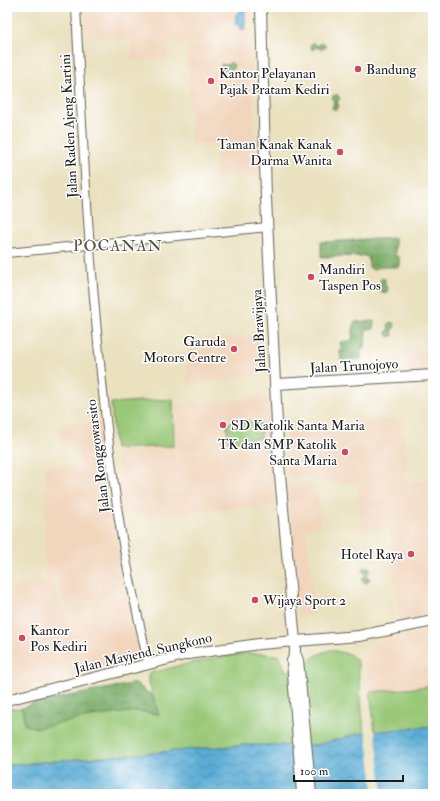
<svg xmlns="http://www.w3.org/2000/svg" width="440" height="801" viewBox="0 0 440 801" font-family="'IM FELL Double Pica',serif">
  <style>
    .built { fill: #f1d5bc }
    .green { fill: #99c877; stroke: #5a724a }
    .forest { fill: url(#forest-crowns); stroke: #4b6442 }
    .water { fill: url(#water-waves); stroke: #3a6478 }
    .pier { fill: #eae1bf }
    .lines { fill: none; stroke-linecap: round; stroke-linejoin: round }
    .minor-casing { stroke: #646155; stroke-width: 10 }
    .major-casing { stroke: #646155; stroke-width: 12 }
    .minor { stroke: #fff; stroke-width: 8 }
    .major { stroke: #fff; stroke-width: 10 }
    .poi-dot { fill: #d1495b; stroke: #fff; stroke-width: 1.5 }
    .labels { text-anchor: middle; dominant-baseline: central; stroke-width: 3; stroke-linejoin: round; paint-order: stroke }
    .poi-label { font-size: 14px; fill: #1c1c1c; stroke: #fff; text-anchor: start }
    .street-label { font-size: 14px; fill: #1c1c1c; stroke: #fff }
    .quarter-label { font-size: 16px; letter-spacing: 1px; fill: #5b4f41; stroke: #fff }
  </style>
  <defs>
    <pattern id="forest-crowns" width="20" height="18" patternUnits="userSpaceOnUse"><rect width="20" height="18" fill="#7aac68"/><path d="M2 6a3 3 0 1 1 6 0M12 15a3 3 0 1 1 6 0" fill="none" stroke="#638b55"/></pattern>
    <pattern id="water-waves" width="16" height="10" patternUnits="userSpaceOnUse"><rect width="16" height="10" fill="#59acd5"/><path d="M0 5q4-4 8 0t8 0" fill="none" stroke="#498bac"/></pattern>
  </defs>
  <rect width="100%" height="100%" fill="#fff"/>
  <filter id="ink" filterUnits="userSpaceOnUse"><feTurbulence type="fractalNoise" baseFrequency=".025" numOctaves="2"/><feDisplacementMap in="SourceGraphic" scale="8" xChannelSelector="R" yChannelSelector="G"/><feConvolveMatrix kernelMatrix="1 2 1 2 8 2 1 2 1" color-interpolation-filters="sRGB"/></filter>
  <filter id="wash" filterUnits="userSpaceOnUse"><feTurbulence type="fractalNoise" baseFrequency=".012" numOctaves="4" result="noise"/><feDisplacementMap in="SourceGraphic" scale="16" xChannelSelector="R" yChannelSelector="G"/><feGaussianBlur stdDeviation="0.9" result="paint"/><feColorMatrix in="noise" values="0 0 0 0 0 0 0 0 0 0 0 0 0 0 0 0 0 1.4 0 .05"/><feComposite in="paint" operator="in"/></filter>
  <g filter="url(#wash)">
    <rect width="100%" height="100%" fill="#eae1bf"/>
    <g class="built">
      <polygon points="85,7 167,7 167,59 131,61 131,39 86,38"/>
      <polygon points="168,7 248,7 249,41 168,44"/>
      <polygon points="251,44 255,141 191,144 187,46"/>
      <polygon points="258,143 259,176 216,178 215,145"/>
      <polygon points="262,336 263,376 187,383 187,339"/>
      <polygon points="404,350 433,351 433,372 405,375"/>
      <polygon points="268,397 272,445 177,451 175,405"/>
      <polygon points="403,419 406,482 433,481 433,522 361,530 358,484 312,483 312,477 288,477 284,427"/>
      <polygon points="100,422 104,491 127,592 65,606 57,577 46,578 44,541 47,500 45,468 80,465 77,443 61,442 60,424"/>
      <polygon points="272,447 275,506 122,516 117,451 173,448 174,453"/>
      <polygon points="288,484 316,485 321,526 306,528 315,615 299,616"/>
      <polygon points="433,523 433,615 399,619 390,528"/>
      <polygon points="53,580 62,609 130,594 144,657 14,694 7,691 7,588"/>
      <polygon points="433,629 433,685 416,688 370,692 365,661 367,655 373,647 384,640"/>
    </g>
    <g class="green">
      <polygon points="173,399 174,446 115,449 111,403"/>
      <polygon points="260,421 261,438 228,441 227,423"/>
      <path d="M331,650L349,654L356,659L358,664L364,733L317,745H244L7,765V709L22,708L25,724L137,711L158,714L149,683V673C184,665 245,647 279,656L286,671L304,670C309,658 318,653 331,650Z"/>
      <polygon points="433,685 433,726 375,732 370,692 416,688"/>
    </g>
    <g class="forest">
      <polygon points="313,42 317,46 323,42 325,44 325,48 320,49 317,47 312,50 310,45"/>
      <polygon points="231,62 234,65 233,69 227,68 224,71 220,70 221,64 227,65"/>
      <polygon points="335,95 338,95 340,99 337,102 339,107 336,110 332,108 334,102 332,97"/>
      <polygon points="395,238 395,255 399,257 399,267 378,267 373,270 369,267 368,256 321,257 321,242"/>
      <polygon points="381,278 385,279 385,285 388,288 387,292 385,293 380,291 382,286 379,284"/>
      <polygon points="374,321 374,329 366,329 365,348 361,348 361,359 341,360 340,351 342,351 340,342 352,340 354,322"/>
      <polygon points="390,322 394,323 395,327 392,330 393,336 389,337 386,332 389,330 388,325"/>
      <polygon points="365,567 369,567 370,571 366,574 370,579 367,583 363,582 362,579 366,575 362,570"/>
      <polygon points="136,683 144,690 152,695 159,714 137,711 90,717 37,728 25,725 22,708 33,703"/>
    </g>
    <g class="water">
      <polygon points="241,9 245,9 245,29 242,30 235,23 236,15"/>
      <polygon points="433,726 433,794 7,794 7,765 244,745 317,745 360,733"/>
    </g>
    <polygon class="pier" points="366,730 375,730 383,794 374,794"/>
  </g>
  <g filter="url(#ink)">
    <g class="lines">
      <defs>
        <g id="minor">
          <path d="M76,7C84,176 94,346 118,513C125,564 138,614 148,663"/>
          <polyline points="7,253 268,227"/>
        </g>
        <g id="major">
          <polyline points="261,7 266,198 279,464 295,642 295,653 292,661 302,794"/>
          <polyline points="276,384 433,375"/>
          <polyline points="295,653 298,660 311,794"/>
          <polyline points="7,700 188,654 259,644 359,636 433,621"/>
        </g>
      </defs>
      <use href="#minor" class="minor-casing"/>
      <use href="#major" class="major-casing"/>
      <use href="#minor" class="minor"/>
      <use href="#major" class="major"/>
    </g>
  </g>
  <g class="poi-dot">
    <circle cx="358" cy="69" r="4"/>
    <circle cx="211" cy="81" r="4"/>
    <circle cx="340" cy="152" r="4"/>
    <circle cx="311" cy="277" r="4"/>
    <circle cx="234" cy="349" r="4"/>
    <circle cx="223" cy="425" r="4"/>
    <circle cx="345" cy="452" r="4"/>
    <circle cx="411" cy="554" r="4"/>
    <circle cx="255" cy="600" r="4"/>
    <circle cx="22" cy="638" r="4"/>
  </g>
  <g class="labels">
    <g class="poi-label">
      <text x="366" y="69">Bandung</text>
      <text x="219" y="73">Kantor Pelayanan<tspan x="219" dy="16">Pajak Pratam Kediri</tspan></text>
      <text x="332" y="144" text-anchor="end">Taman Kanak Kanak<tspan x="332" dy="16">Darma Wanita</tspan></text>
      <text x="319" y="269">Mandiri<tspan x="319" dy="16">Taspen Pos</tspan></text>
      <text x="226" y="341" text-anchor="end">Garuda<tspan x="226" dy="16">Motors Centre</tspan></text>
      <text x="231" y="425">SD Katolik Santa Maria</text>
      <text x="337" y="444" text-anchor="end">TK dan SMP Katolik<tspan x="337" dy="16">Santa Maria</tspan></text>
      <text x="403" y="554" text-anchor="end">Hotel Raya</text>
      <text x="263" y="600">Wijaya Sport 2</text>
      <text x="30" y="630">Kantor<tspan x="30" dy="16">Pos Kediri</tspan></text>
    </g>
    <g class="street-label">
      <text transform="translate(69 126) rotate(-93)">Jalan Raden Ajeng Kartini</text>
      <text transform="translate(259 331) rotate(-93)">Jalan Brawijaya</text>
      <text transform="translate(354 366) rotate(-3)">Jalan Trunojoyo</text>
      <text transform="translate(98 456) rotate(-97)">Jalan Ronggowarsito</text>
      <text transform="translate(143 653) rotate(-13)">Jalan Mayjend. Sungkono</text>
    </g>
    <g class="quarter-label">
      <text x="118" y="246">POCANAN</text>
    </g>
  </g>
  <rect width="440" height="801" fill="none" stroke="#fff" stroke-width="24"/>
  <path d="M294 775v6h109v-6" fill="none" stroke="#1c1c1c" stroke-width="2"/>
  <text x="300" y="775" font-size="12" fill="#1c1c1c" stroke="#ffffff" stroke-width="3" paint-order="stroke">100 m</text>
</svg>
